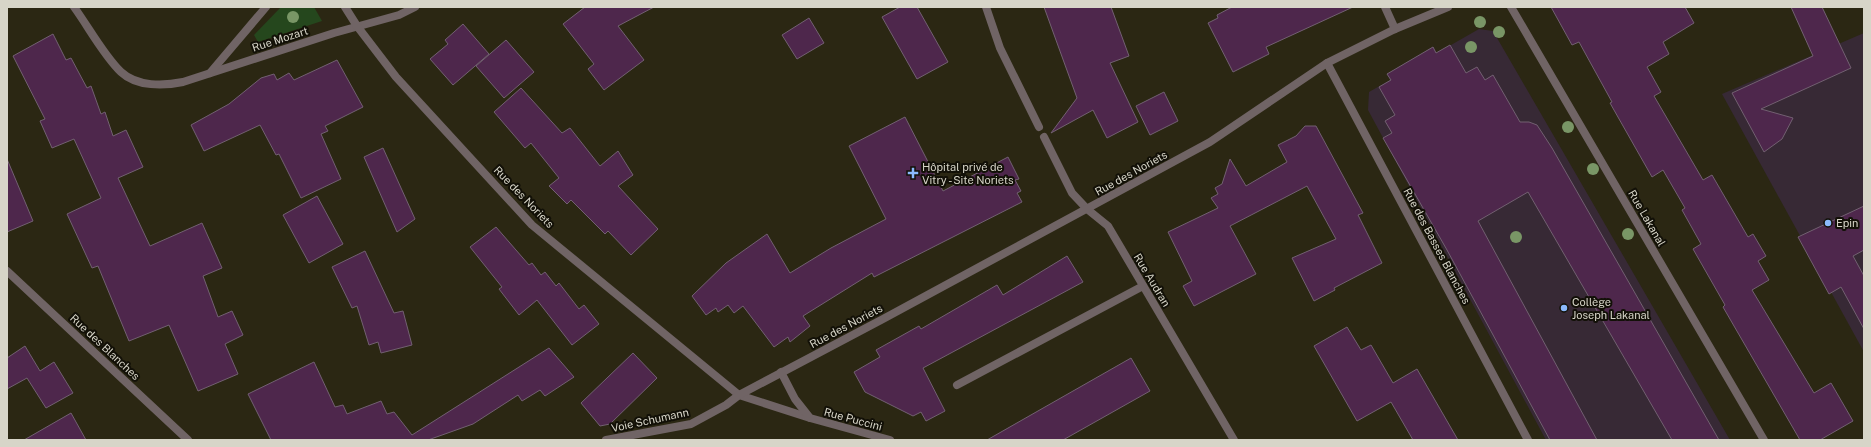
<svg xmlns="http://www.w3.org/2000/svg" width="1871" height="447" viewBox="0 0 1871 447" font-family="'Public Sans',sans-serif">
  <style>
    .education { fill: #372935 }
    .green { fill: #25471d }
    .building { fill: #4e274c; stroke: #726071 }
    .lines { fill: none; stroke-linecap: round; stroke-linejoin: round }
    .service { stroke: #706465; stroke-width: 8 }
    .minor { stroke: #706465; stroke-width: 8 }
    .tree { fill: #799666 }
    .poi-dot { fill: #8bb9fc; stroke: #121007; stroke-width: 1.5 }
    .labels { text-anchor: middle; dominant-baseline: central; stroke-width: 4; stroke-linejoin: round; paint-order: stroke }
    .street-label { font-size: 11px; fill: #d7d5c8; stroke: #121007 }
    .poi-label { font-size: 11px; fill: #d7d5c8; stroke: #121007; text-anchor: start }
  </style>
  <rect width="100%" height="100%" fill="#2b2713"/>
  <g class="education">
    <polygon points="1479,29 1493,31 1730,440 1546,440 1368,110 1369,92 1390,80 1387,74 1433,47 1437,53"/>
    <polygon points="1864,33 1864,352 1722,94"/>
  </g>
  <polygon class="green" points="281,7 314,7 322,21 258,42 254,35"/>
  <g class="building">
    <polygon points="585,7 654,7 618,26 644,60 604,90 588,69 594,64 563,24"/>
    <polygon points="900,7 917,7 948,62 917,79 882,17"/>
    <polygon points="1044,7 1111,7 1129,56 1110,63 1138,122 1107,138 1093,110 1051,133 1077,98"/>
    <polygon points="1232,7 1353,7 1266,47 1269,54 1233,72 1208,23 1218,18 1217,15"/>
    <polygon points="1551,7 1685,7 1694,23 1663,42 1669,54 1647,67 1661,92 1654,96 1703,180 1712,175 1748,237 1753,234 1766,256 1758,261 1769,280 1752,290 1814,393 1831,383 1853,421 1820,440 1800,440 1723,307 1725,305 1693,249 1701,244 1682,210 1685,208 1663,170 1652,177 1610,103 1612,102 1579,42 1572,45"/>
    <polygon points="1791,7 1822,7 1851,68 1761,109 1793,118 1782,139 1764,152 1732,93 1813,56"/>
    <polygon points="809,18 824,43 797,59 782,35"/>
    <polygon points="463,24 489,54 453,85 430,59 448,44 445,40"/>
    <polygon points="53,34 66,60 71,58 87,88 91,86 101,114 105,112 113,136 126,130 143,167 118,178 150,246 202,223 222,268 203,276 218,317 232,311 243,335 225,344 238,374 198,391 169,325 129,341 98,266 92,268 67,214 101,198 74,139 52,148 40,121 45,119 13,56"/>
    <polygon points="506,40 534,72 504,98 476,66"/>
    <polygon points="1450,45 1466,73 1477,67 1485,80 1493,75 1520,122 1529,122 1537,125 1552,148 1719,440 1672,440 1528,192 1478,221 1597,440 1550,440 1447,250 1383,138 1392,133 1385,121 1395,115 1379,87 1391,80 1387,74 1433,47 1436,53"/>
    <polygon points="337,60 363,107 325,126 328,131 321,134 341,179 301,198 279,154 276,155 260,125 204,151 191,125 229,104 261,78 274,74 277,80 289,73 294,80"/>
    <polygon points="521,88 562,133 570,128 600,166 618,151 633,175 618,186 658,229 631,255 608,231 605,234 571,200 567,204 549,186 559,178 531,143 525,148 494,112"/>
    <polygon points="1164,92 1178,121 1150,135 1136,106"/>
    <polygon points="905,117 943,191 1008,157 1019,179 1015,180 1021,191 1017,193 1022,202 874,277 872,273 803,316 810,326 790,342 788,337 774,347 743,306 734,313 728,305 718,312 716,308 706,315 692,296 726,263 767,234 790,273 831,248 886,219 849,146"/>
    <polygon points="1305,126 1316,126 1363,213 1358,215 1382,263 1334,288 1335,290 1314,301 1292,258 1336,239 1307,186 1230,226 1256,274 1194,306 1183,286 1192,281 1168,232 1218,208 1211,198 1218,194 1215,188 1222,184 1230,159 1246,186 1287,162 1278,145 1296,136"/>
    <polygon points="383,148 415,219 397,232 364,157"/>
    <polygon points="7,159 33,221 7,232"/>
    <polygon points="317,196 343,244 309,263 283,215"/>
    <polygon points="1864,206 1864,250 1853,256 1864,276 1864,329 1841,287 1829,294 1798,237"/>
    <polygon points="496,227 529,265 532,263 541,275 545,272 556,286 559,283 579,309 584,305 599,324 572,345 537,300 519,315 499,289 502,287 470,247"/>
    <polygon points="365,251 394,313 403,311 412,345 381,353 378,342 369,345 357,306 352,308 332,267"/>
    <polygon points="1067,256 1083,282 923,368 945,411 926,421 921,412 913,416 865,392 854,372 880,357 876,350 919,326 921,329 997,285 1003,295"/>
    <polygon points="1347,327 1361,350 1371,345 1393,383 1417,369 1458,440 1413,440 1391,402 1357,421 1314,346"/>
    <polygon points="25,346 40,371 54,362 73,393 46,408 27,378 7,389 7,358"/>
    <polygon points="549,348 574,377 545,396 540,390 522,401 518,395 473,424 428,440 271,440 248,394 314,362 335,407 343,405 347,414 381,401 387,414 394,412 412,435"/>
    <polygon points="633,353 657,378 610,424 600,426 581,403"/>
    <polygon points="1131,358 1150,391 1063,440 987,440"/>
    <polygon points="71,413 86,440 24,440"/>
  </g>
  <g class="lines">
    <polyline class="service" points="957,385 1143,286"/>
    <g class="minor">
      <path d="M74,7C88,26 104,56 121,72C137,87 164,86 183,82L334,33L399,15L415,7"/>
      <polyline points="345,7 357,26 396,77 532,225 739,395 810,418"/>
      <polyline points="986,7 1000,48 1039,127"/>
      <polyline points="1385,7 1395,29"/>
      <polyline points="1511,7 1764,440"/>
      <polyline points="1327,63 1528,440"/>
      <polyline points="210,73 266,7"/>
      <polyline points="1044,137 1072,193 1087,209 1108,226 1234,440"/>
      <polyline points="7,271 188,440"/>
      <polyline points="781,372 795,399 810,418 890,440"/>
      <polyline points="606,440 691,424 726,405 739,395 883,319 1210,142 1327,63 1395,29 1448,7"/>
    </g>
  </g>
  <g class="tree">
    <circle cx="293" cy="17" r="6"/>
    <circle cx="1480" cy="22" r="6"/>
    <circle cx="1499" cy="32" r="6"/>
    <circle cx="1471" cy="47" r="6"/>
    <circle cx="1568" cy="127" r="6"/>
    <circle cx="1593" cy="169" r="6"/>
    <circle cx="1628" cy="234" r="6"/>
    <circle cx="1516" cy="237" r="6"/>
  </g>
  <g class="poi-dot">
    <path d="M911 167h4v4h4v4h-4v4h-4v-4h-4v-4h4z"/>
    <circle cx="1828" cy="223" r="4"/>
    <circle cx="1564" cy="308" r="4"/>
  </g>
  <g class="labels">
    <g class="street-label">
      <text transform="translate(280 39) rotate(-18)">Rue Mozart</text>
      <text transform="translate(1131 173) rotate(-29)">Rue des Noriets</text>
      <text transform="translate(524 197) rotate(46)">Rue des Noriets</text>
      <text transform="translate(1647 218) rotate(60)">Rue Lakanal</text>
      <text transform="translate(1437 246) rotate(62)">Rue des Basses Blanches</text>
      <text transform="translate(1152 280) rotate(59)">Rue Audran</text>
      <text transform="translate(846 326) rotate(-28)">Rue des Noriets</text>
      <text transform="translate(105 347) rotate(43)">Rue des Blanches</text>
      <text transform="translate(853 419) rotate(15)">Rue Puccini</text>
      <text transform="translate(650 420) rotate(-12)">Voie Schumann</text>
    </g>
    <g class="poi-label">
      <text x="922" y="167">Hôpital privé de<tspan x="922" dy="13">Vitry - Site Noriets</tspan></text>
      <text x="1836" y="223">Epin</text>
      <text x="1572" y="302">Collège<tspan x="1572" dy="13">Joseph Lakanal</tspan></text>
    </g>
  </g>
  <rect width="1871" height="447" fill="none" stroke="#d7d5c8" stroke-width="16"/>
</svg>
